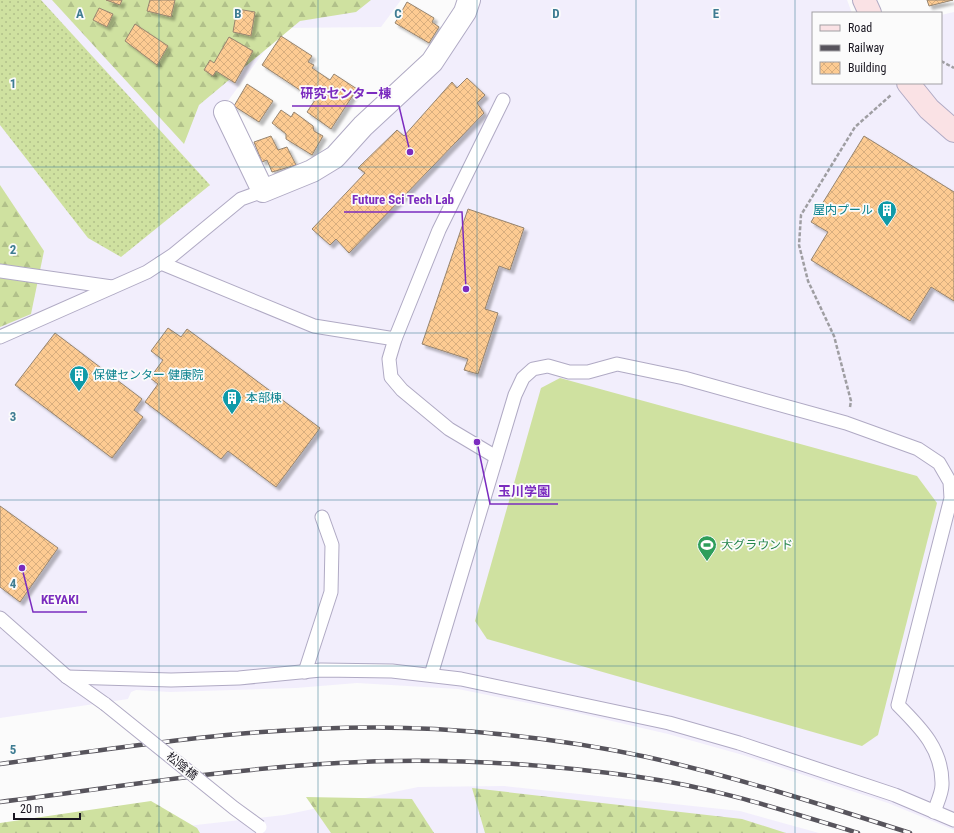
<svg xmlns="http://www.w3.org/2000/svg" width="954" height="833" viewBox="0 0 954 833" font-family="'Roboto Condensed','Noto Sans JP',sans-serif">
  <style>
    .built { fill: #f2eefc }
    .grass { fill: url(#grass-dots) }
    .forest { fill: url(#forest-firs) }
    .garden { fill: #cfe1a0 }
    .building { fill: url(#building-cross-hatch); stroke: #96846f; filter: url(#shadow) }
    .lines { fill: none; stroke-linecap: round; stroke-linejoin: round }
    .lane-casing { stroke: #b0aac4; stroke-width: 15 }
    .street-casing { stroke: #b0aac4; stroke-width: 24 }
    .secondary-casing { stroke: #b0aac4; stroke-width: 24 }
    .path { stroke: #9f9ea2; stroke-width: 2.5; stroke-dasharray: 4 2; stroke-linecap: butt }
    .lane { stroke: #fff; stroke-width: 13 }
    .street { stroke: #fff; stroke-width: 22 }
    .secondary { stroke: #fae2e5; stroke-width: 22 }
    .rail-casing { stroke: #57545c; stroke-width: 4.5 }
    .rail { stroke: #fbfbfb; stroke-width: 3; stroke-dasharray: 9; stroke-linecap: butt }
    .lane-bridge-casing { stroke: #b0aac4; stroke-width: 15; stroke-linecap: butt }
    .lane-bridge { stroke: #fff; stroke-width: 13 }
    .grid { fill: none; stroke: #3e7c92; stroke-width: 1; stroke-opacity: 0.55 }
    .labels { text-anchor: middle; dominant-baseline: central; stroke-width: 3.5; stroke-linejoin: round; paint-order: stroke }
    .culture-label { font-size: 12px; fill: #0d838f; stroke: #fbfbfb; text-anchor: start }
    .leisure-label { font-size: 12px; fill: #27864d; stroke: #fbfbfb; text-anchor: start }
    .street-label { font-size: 12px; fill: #191620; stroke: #fbfbfb }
    .grid-label { font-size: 13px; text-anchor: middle; font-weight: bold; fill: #3e7c92; stroke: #fbfbfb; stroke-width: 3.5; stroke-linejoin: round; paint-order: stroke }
    .leader { fill: none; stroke: #7b2cbf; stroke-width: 1.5 }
    .callout-dot { fill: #7b2cbf; stroke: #fbfbfb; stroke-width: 1.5 }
    .callout-label { font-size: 13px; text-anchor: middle; font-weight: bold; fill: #7b2cbf; stroke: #fbfbfb; stroke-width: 3.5; stroke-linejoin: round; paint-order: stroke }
  </style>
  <defs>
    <pattern id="grass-dots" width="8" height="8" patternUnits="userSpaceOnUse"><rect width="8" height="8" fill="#cfe1a0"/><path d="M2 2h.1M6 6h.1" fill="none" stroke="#b1c08a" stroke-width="1.8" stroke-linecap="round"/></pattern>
    <pattern id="forest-firs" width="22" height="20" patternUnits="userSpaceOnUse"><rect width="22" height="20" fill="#cfe1a0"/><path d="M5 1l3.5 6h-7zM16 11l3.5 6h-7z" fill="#b1c08a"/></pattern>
    <pattern id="building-cross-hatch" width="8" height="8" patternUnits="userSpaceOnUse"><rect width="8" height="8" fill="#fdcb92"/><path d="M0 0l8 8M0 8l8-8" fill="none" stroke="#d8ae7e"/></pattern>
    <filter id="shadow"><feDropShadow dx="3.5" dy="3.5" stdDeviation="1" flood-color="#0004"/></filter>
  </defs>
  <rect width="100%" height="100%" fill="#fbfbfb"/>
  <g class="built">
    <polygon points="0,0 401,0 381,27 281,28 217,116 258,201 314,179 474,18 480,0 847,0 852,13 813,13 813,83 941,83 941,15 954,12 954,830 888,803 743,755 668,734 573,712 458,689 357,683 296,688 170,692 136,690 131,692 128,699 0,718"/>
    <polygon points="504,786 740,811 819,833 125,833 284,815 418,787"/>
  </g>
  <polygon class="grass" points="0,0 41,0 210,185 121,257 88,238 0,125"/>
  <g class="forest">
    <polygon points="52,0 371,0 356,12 300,21 199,105 184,144"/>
    <polygon points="0,185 44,251 31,314 0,327"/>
    <polygon points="472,788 742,819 786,833 485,833"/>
    <polygon points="306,797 412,799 434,833 331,833"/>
    <polygon points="151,801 197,828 200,833 0,833 0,823"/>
  </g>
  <polygon class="garden" points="560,378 917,476 937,503 878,735 862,746 487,639 475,621 541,388"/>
  <g class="building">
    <polygon points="106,0 122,0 120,5"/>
    <polygon points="150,0 175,0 171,17 147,11"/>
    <polygon points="927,0 953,0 929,6"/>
    <polygon points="407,2 434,18 432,22 439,27 429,43 395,23"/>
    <polygon points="99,8 113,14 107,27 93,20"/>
    <polygon points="237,9 255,12 251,36 233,32"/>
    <polygon points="135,24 168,46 157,65 125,41"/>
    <polygon points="281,36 312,56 308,62 314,65 312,68 330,80 334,74 357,89 331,129 307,112 315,100 262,65"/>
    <polygon points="229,37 253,51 235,83 216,71 213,76 204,70 210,60 214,63"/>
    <polygon points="467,78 485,95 477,103 484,113 349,253 336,239 330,245 312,229 365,173 358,168 397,130 404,136 452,82 457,88"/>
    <polygon points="247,84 273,101 259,122 234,106"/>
    <polygon points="281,110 291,117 294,112 313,126 314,131 323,136 312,155 286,139 286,134 272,123"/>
    <polygon points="271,136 278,150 287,147 296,165 272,172 267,160 262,162 254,142"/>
    <polygon points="864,136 954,192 954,301 931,287 910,321 811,260 828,232 811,222"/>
    <polygon points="468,209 524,228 510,270 499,266 485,309 498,313 478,374 464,370 468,359 422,344"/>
    <polygon points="168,328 181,337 187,329 320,428 276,487 228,451 221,459 145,402 158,384 150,378 163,360 151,351"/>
    <polygon points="55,333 142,399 134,410 143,417 112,458 15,385"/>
    <polygon points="0,506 58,548 20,602 0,587"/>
  </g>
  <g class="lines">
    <defs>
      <g id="lane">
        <polyline points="161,263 314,326 395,339"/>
        <polyline points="0,271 112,287"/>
        <polyline points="0,337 147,272 173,255 241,199 263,191"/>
        <polyline points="496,457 449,429 402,390 391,377 389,359 395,339 439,230 503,100"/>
        <polyline points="0,618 67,677 105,704"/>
        <polyline points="305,672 331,592 332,545 322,517"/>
        <path d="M431,675L515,395L523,378L533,369L548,366L569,372H588L617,364L684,378L846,423L918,449L939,463L950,482L951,498L898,705C921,728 943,750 942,785C942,793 937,803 934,812"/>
        <polyline points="67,677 171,680 239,678 321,670 392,671 461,679 669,723 739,743 895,795 954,820"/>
      </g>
      <polyline id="street" points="225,112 263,191 312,171 335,157 363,126 432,62 465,12 469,0"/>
      <g id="secondary">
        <polyline points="864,0 870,13"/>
        <polyline points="908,83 929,109 954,131"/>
      </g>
    </defs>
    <use href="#lane" class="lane-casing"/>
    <use href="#street" class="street-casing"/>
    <use href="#secondary" class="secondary-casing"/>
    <g class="path">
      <polyline points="941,61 954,68"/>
      <polyline points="850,407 851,401 834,336 808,281 799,245 801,215 855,127 891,95"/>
    </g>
    <use href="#lane" class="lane"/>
    <use href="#street" class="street"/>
    <use href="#secondary" class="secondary"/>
    <defs>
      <g id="rail">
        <path d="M0,764C144,744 289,721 435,729C505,733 578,742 647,757C736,777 823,805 910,833"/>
        <path d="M0,802C112,788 225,769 338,763C438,757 540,763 639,777C713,787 786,811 858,833"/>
      </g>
    </defs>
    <use href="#rail" class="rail-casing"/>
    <use href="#rail" class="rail"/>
    <defs>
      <polyline id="lane-bridge" points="105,704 234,808 260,827"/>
    </defs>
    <use href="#lane-bridge" class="lane-bridge-casing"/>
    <use href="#lane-bridge" class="lane-bridge"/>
  </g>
  <path class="grid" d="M159,0V833M318,0V833M477,0V833M636,0V833M795,0V833M0,167H954M0,333H954M0,500H954M0,666H954"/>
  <defs>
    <symbol id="building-pin" viewBox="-11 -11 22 30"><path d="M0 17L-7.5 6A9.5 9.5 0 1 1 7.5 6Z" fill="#0f9aa8" stroke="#fbfbfb"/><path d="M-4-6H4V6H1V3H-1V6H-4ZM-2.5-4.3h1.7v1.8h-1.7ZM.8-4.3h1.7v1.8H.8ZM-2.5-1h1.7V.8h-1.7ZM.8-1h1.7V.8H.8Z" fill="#fff"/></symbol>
    <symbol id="stadium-pin" viewBox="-11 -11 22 30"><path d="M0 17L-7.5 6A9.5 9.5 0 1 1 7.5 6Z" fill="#2e9e5b" stroke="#fbfbfb"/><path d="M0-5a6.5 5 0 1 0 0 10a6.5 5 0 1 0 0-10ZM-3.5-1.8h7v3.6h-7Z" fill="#fff"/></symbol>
  </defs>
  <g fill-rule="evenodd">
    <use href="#building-pin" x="876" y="199" width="22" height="30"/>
    <use href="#building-pin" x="68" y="364" width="22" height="30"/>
    <use href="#building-pin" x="221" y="387" width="22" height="30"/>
    <use href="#stadium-pin" x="696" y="534" width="22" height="30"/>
  </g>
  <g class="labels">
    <g class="culture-label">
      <text x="873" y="210" text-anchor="end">屋内プール</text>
      <text x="93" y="375">保健センター 健康院</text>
      <text x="246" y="398">本部棟</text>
    </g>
    <g class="leisure-label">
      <text x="721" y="545">大グラウンド</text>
    </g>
    <g class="street-label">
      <text transform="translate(182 766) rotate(39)">松陰橋</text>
    </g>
  </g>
  <g class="grid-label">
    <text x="80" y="18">A</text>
    <text x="238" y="18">B</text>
    <text x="398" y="18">C</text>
    <text x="556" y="18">D</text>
    <text x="716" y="18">E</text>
    <text x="13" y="88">1</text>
    <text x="13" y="254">2</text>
    <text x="13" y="421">3</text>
    <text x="13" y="588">4</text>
    <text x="13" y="754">5</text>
  </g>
  <path class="leader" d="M410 152L399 106H292M466 289L462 212H344M477 442L490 504H558M22 568L33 612H87"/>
  <g class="callout-dot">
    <circle cx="410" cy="152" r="4"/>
    <circle cx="466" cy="289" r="4"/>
    <circle cx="477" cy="442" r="4"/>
    <circle cx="22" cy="568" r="4"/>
  </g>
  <g class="callout-label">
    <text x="346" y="98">研究センター棟</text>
    <text x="403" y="204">Future Sci Tech Lab</text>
    <text x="524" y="496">玉川学園</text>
    <text x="60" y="604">KEYAKI</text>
  </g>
  <rect x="812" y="12" width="130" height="72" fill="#fbfbfb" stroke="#a19fa3"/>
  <rect x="820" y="25" width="20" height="6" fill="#fae2e5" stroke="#a19fa3"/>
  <text x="848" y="32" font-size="12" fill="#191620">Road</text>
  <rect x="820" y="45" width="20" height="6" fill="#57545c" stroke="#a19fa3"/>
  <text x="848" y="52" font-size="12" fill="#191620">Railway</text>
  <rect x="820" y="62" width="20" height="12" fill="url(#building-cross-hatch)" stroke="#a19fa3"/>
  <text x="848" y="72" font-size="12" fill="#191620">Building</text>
  <path d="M14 813v6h66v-6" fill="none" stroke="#191620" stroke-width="2"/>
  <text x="20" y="813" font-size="12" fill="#191620" stroke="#fbfbfb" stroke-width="3" paint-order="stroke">20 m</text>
</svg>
